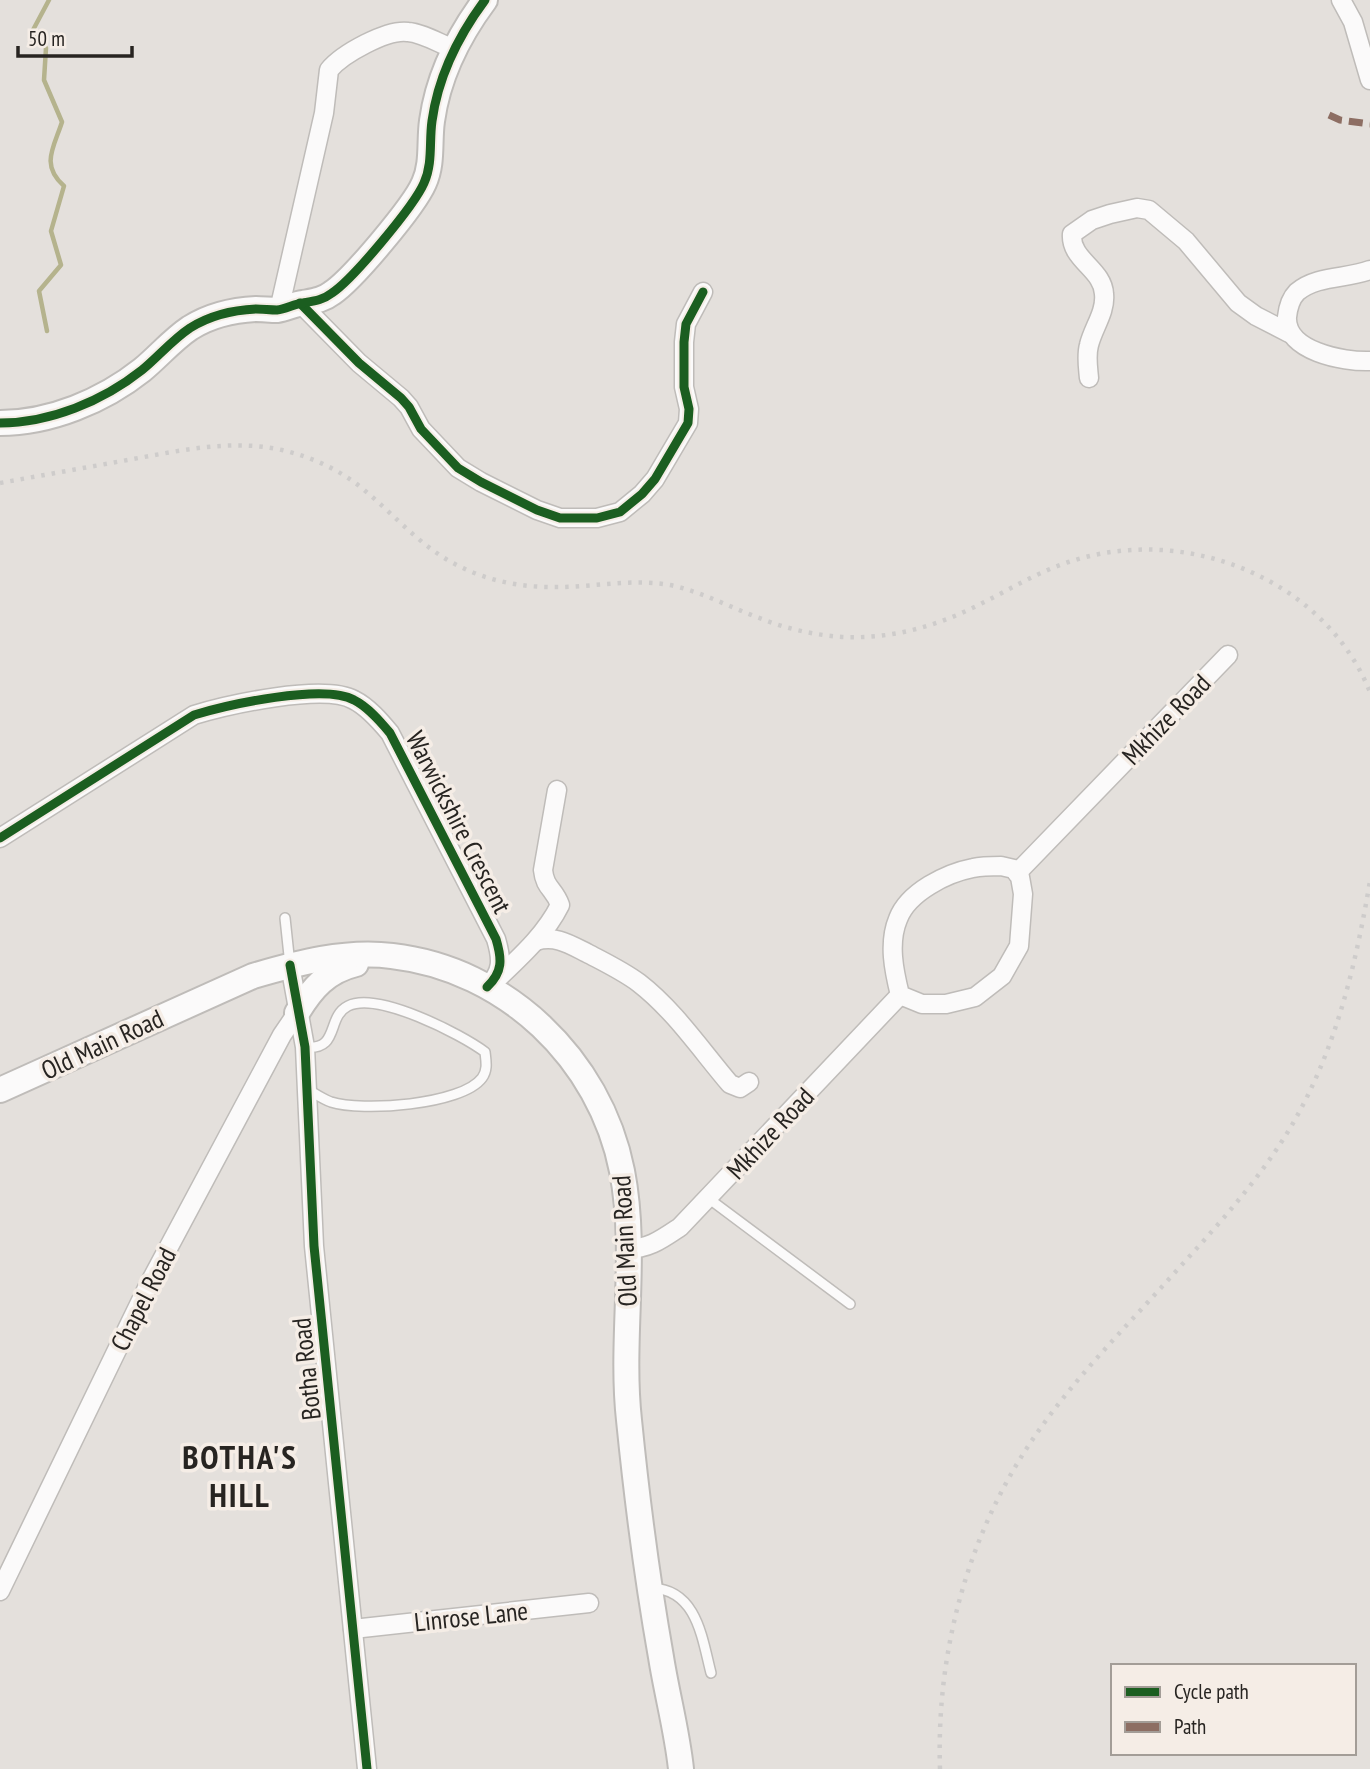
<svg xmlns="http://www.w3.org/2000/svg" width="1370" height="1769" viewBox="0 0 1370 1769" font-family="'PT Sans Narrow',sans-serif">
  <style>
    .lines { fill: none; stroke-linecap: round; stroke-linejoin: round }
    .stream { stroke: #b5b38d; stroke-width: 4.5 }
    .lane-casing { stroke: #bfbcb9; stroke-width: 12 }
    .street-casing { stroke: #bfbcb9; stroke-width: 21 }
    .secondary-casing { stroke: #bfbcb9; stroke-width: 28 }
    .lane { stroke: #fbfafa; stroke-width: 9 }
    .street { stroke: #fbfafa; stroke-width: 18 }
    .secondary { stroke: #fbfafa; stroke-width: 24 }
    .rail { stroke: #cecccb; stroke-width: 4.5; stroke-dasharray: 3.5 7; stroke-linecap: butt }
    .quiet { stroke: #8d6e63; stroke-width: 7; stroke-dasharray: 14 7; stroke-linecap: butt }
    .cycleway-casing { stroke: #f5ede6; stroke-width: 13 }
    .cycleway { stroke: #1b5e20; stroke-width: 9 }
    .labels { text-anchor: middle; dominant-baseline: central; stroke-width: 7; stroke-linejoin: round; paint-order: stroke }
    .street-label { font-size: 26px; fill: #272421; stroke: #f5ede6 }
    .district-label { font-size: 33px; font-weight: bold; letter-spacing: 2px; fill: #272421; stroke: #f5ede6 }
  </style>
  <rect width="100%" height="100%" fill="#e4e0dc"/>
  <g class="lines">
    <path class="stream" d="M47,331L39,291L61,265L51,231L64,186C40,165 54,147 62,122L44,80L46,48L33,30L49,0"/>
    <defs>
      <g id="lane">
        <polyline points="285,918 290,965"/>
        <path d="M305,1047C340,1051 326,1017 348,1006C377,991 461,1034 485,1052C486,1061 488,1070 482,1078C462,1105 361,1112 331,1102C323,1099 314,1093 307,1089"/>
        <polyline points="708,1198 850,1304"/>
        <path d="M652,1588C697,1590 702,1638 711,1673"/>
      </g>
      <g id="street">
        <polyline points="1341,0 1353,22 1370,80"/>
        <path d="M1370,270C1347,279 1317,275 1297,292C1291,298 1288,308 1287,317C1285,351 1343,362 1370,361"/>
        <polyline points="300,303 359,363 401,398 409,407 421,429 458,468 481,482 537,510 560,518 597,518 620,512 642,494 655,479 688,423 689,409 684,387 684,342 686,324 703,292"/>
        <path d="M279,310L324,113L329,70C342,54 387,29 408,32C423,33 440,44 454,49"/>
        <path d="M1089,378C1088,367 1086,356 1089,345C1093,328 1106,312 1104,294C1103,269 1070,260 1072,234L1092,220L1110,214L1137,208L1149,210L1186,241L1238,303L1256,316L1289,333"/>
        <path d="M0,838L194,715C227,705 324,683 354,700C368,707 380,721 390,733L496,939C502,959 503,972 487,987"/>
        <path d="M1001,866L1014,869L1020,877L1023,894L1019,946L1002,976L975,997L946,1004H922L900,995C894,971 888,943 898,919C908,892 947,873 973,868C982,866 992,866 1001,866Z"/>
        <polyline points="1017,873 1228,655"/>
        <path d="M536,941C555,935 569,944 587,953C604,962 623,971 639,983C674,1010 701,1050 730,1084L740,1088L749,1082"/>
        <polyline points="290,965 305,1047 314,1246 367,1769"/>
        <path d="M496,980C520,957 545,935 560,905C554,888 545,889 543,870L557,790"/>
        <path d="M627,1249C649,1249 662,1239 680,1227L900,995"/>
        <polyline points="0,1591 149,1284 282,1035 297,1013"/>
        <polyline points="353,1629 589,1603"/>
      </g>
      <g id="secondary">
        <path d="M0,423C50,423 103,401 142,370C158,357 172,340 190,328C209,316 234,310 256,309C263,309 270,310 277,310C286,309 294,304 303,303C314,301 323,300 332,293C353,279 414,206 424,183C433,163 429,142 432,121C438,77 459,35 485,0"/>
        <path d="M297,1013C312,988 327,971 356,964"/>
        <path d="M0,1090L253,976C297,963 346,950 392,956C506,969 600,1059 622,1171C638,1253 620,1338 629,1420C637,1500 647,1578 661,1657C667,1695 677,1731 681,1769"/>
      </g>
    </defs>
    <use href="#lane" class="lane-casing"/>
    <use href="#street" class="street-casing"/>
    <use href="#secondary" class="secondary-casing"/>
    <use href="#lane" class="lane"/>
    <use href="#street" class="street"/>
    <use href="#secondary" class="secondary"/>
    <g class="rail">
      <path d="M0,483C44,475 89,467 133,459C183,450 232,439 282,450C312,457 340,470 363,489C396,516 423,550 463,568C490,581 521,587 550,587C591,588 630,578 670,585C703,592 731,608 762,619C787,629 815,635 842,637C886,639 927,629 966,611C1003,594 1037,571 1075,560C1189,525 1325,580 1370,692"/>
      <path d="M940,1769C936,1648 970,1525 1042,1426C1077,1377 1119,1334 1159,1290C1205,1239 1253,1189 1289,1130C1335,1053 1355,969 1370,881"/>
    </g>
    <polyline class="quiet" points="1329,115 1340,120 1370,124"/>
    <defs>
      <g id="cycleway">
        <polyline points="300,303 359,363 401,398 409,407 421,429 458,468 481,482 537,510 560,518 597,518 620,512 642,494 655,479 688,423 689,409 684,387 684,342 686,324 703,292"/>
        <path d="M0,423C50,423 103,401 142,370C158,357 172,340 190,328C209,316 234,310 256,309C263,309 270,310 277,310C286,309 294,304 303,303C314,301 323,300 332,293C353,279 414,206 424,183C433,163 429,142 432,121C438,77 459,35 485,0"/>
        <path d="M0,838L194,715C227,705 324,683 354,700C368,707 380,721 390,733L496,939C502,959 503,972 487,987"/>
        <polyline points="290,965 305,1047 314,1246 367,1769"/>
      </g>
    </defs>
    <use href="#cycleway" class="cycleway-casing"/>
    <use href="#cycleway" class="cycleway"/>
  </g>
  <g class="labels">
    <g class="street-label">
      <text transform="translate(1166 719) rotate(-46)">Mkhize Road</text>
      <text transform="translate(459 822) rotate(63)">Warwickshire Crescent</text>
      <text transform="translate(102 1044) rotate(-25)">Old Main Road</text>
      <text transform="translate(770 1133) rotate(-47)">Mkhize Road</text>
      <text transform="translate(624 1241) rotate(-93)">Old Main Road</text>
      <text transform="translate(143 1299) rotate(-63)">Chapel Road</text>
      <text transform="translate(306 1369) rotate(-96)">Botha Road</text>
      <text transform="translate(471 1616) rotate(-6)">Linrose Lane</text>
    </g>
    <g class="district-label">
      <text x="240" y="1456">BOTHA'S<tspan x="240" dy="38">HILL</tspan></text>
    </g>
  </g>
  <rect x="1111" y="1664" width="245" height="91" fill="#f5ede6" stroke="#a39d97" stroke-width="2"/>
  <rect x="1125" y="1687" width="35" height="10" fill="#1b5e20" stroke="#a39d97" stroke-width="2"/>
  <text x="1174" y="1699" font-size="21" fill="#272421">Cycle path</text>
  <rect x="1125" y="1722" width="35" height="10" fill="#8d6e63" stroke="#a39d97" stroke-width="2"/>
  <text x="1174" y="1734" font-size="21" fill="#272421">Path</text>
  <path d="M18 46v10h114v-10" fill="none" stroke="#272421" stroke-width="3.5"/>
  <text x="28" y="46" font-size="21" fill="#272421" stroke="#f5ede6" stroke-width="5" paint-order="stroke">50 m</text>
</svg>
